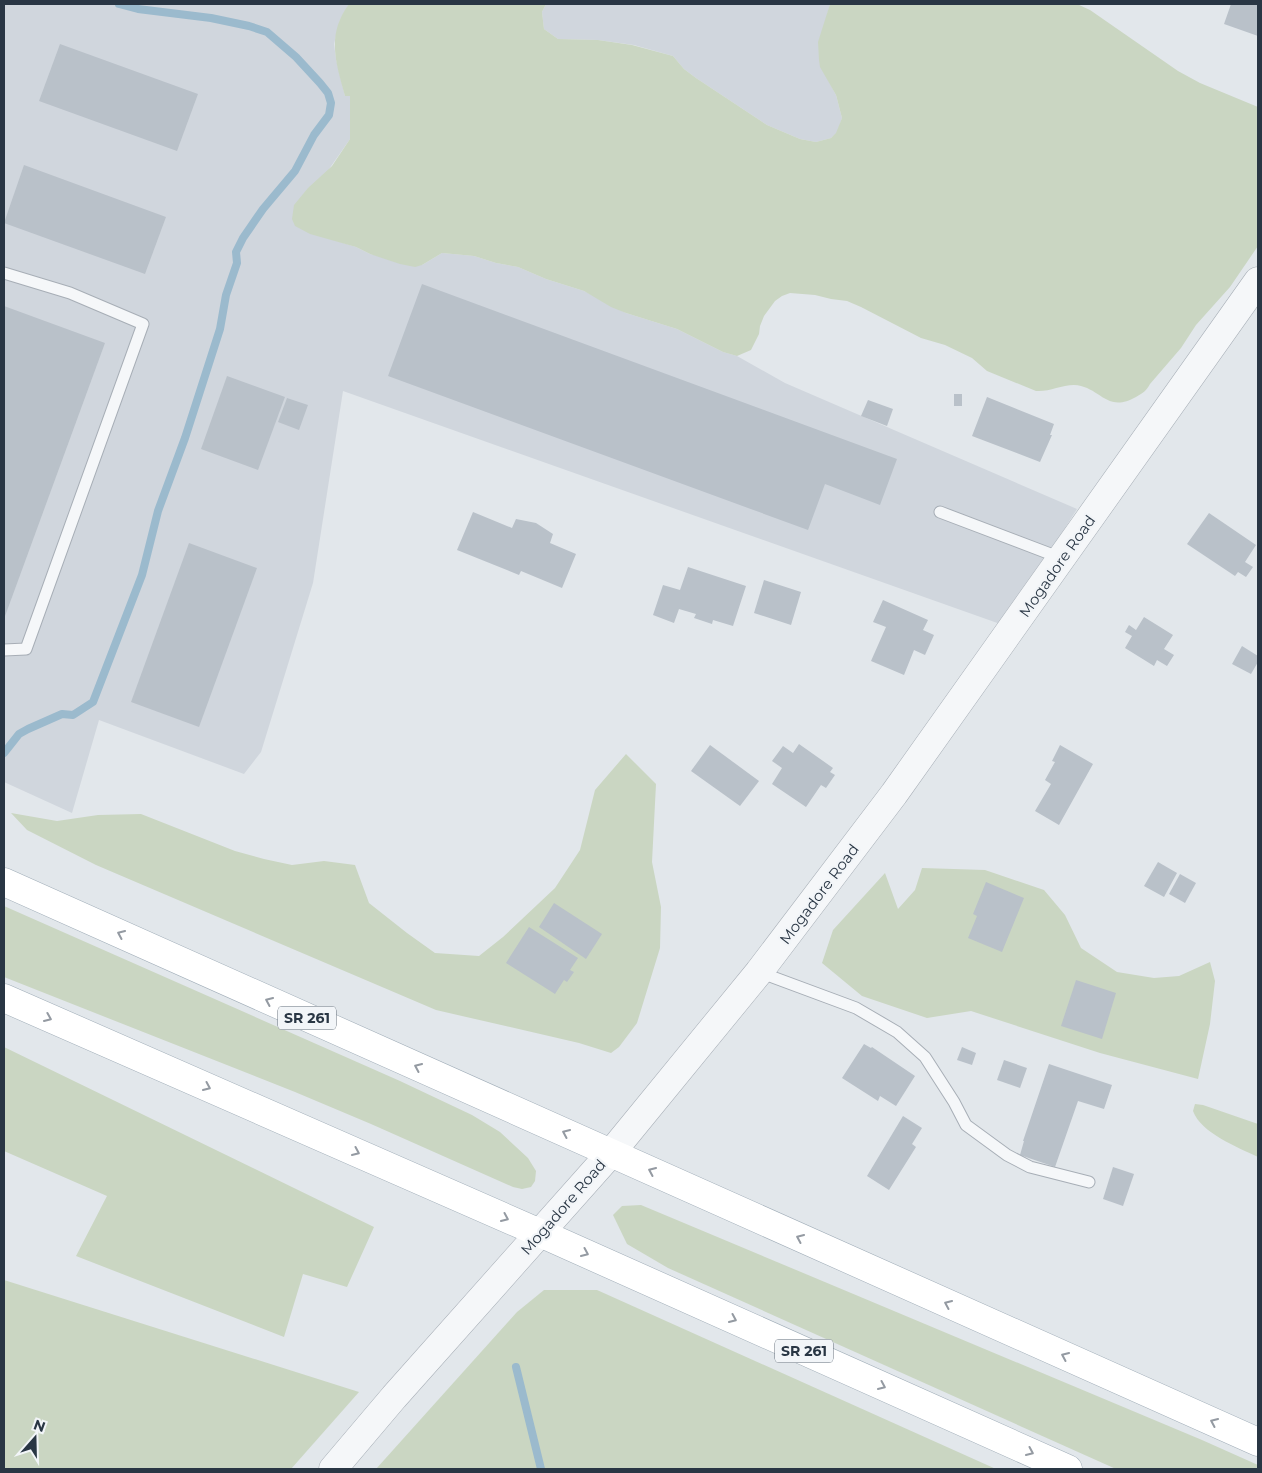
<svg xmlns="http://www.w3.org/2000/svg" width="1262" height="1473" viewBox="0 0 1262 1473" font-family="Montserrat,sans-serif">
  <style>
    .built { fill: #d0d6dd }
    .green { fill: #cad6c2 }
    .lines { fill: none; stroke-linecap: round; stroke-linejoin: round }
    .stream { stroke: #9bbacd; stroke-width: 8 }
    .building { fill: #b9c1c9 }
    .service-casing { stroke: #a7aeb6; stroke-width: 13 }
    .tertiary-casing { stroke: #a7aeb6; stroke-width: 29 }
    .primary-casing { stroke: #a0adb8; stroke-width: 29 }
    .service { stroke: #f5f7f9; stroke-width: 11 }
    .tertiary { stroke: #f5f7f9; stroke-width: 28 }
    .primary { stroke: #fff; stroke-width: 28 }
    .oneway { stroke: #949aa2 }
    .labels { text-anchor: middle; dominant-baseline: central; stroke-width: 4.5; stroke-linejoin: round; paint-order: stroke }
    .shield { fill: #f2f5f8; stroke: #656f7a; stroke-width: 1 }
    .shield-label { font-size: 14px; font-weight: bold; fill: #293644 }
    .street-label { font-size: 15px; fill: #293644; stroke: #f2f5f8 }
  </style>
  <rect width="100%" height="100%" fill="#e2e7eb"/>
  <g class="built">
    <polygon points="4,4 349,4 340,20 334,44 336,59 345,96 350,96 350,139 327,172 334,240 356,247 370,254 422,265 442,253 474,256 496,263 518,267 546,279 584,291 626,313 677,329 723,352 737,356 785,383 1077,509 1003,625 343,391 313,583 261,752 244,774 99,720 72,813 4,782"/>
    <polygon points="546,4 830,4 826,19 821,67 836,95 842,118 837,133 831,138 816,142 800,139 767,125 696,78 684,69 673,56 634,45 598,40 558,39 544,29 542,12"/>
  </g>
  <g class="green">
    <path d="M349,4H546L542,12L544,29L558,39L598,40L632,45L673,56L684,69L696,78L767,125L800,139L816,142L831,138L836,133L842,118L836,95L820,67L819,60L818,42L830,4H1077L1090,10L1178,71L1200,83L1258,107V246L1230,287L1196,325L1181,348L1150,384C1146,391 1143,393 1136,397C1106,414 1100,386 1074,385C1061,385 1049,392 1036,391L987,371L972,358L945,345L921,338L861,307L847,301L831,299L815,295L790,293L782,296L775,301L764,316L760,326L759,334L751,350L737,356L723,352L677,329L626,313L611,307L584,291L546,279L518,267L496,263L474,256L442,253L422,265L415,267L400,264L370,254L356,247L310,234L295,226L292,219L294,205L308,188L332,166L350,139V96H345C336,63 326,35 349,4Z"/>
    <polygon points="626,754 656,784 652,862 661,907 660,948 637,1023 619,1047 611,1053 579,1043 436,1010 96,865 27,830 11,813 57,821 98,815 141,814 235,851 264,859 292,865 324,861 355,865 369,903 407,933 435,953 479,956 503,937 555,888 580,850 595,790"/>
    <polygon points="922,868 985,870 1044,890 1065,915 1081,948 1117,972 1154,978 1179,976 1210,962 1215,981 1210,1024 1198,1079 1100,1053 971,1011 927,1018 862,996 822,963 833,930 885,873 898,909 915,890"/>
    <polygon points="4,906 400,1081 472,1115 500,1132 528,1158 536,1171 535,1181 531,1187 522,1189 513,1187 371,1124 295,1092 4,977"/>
    <polygon points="4,1047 374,1227 347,1287 303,1274 284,1337 76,1256 107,1196 4,1151"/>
    <path d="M1195,1104L1203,1105L1258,1124V1157C1237,1147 1201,1133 1193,1111Z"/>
    <polygon points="641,1205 1202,1440 1258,1465 1258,1469 1116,1469 668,1268 627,1244 613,1215 622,1206"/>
    <polygon points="4,1280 359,1392 291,1469 4,1469"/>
    <polygon points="544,1290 597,1290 996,1469 376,1469 517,1312"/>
  </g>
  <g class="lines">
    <g class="stream">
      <polyline points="4,753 19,734 28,729 62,714 73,715 93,702 142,575 158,511 185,438 220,329 226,295 237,263 236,252 243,238 263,209 295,171 314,135 329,115 331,103 328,93 320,83 296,57 267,32 249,26 211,18 138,9 119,4"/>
      <polyline points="516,1367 541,1469"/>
    </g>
  </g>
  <g class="building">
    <polygon points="1231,4 1258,4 1258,36 1224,24"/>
    <polygon points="60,44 198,94 177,151 39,101"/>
    <polygon points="24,165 166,217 145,274 4,223"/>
    <polygon points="422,284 897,459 880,505 825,484 808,530 388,376"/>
    <polygon points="4,306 105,343 4,619"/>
    <polygon points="227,376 285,397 258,470 201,449"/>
    <rect x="954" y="394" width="8" height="12"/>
    <polygon points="987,397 1054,424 1050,435 1052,435 1040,462 972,436"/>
    <polygon points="287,398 308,405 299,430 278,422"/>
    <polygon points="868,400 893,409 887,426 861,416"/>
    <polygon points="473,512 512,528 516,519 536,523 553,534 550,543 576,554 562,588 521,571 519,575 457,550"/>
    <polygon points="1209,513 1256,545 1245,562 1253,567 1246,577 1238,572 1235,576 1187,544"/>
    <polygon points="189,543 257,568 199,727 131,702"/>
    <polygon points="688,567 746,586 733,626 713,620 712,624 694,618 696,614 679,609 674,623 653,615 663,585 680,590"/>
    <polygon points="764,580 801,592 791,625 754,613"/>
    <polygon points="883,600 928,620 923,630 934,635 925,655 914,650 904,675 871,661 886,627 873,622"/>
    <polygon points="1144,617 1173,635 1164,649 1174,655 1167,666 1157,660 1154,666 1125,648 1132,636 1125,632 1129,625 1136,630"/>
    <polygon points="1242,646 1258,656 1258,662 1251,674 1232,664"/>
    <polygon points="799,744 833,768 830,772 835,775 826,788 821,785 806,807 772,784 782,768 772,761 783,746 793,753"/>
    <polygon points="710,745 759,781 740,806 691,771"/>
    <polygon points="1060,745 1093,764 1059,825 1035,811 1051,784 1045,780 1055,762 1052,761"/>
    <polygon points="1158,862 1177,873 1164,897 1144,886"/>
    <polygon points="1180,874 1196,883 1185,903 1169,894"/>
    <polygon points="986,882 1024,898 1002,952 968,938 977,916 973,914"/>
    <polygon points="554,903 602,934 586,959 539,927"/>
    <polygon points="529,927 578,958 570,970 574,972 567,982 564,980 555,994 506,963"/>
    <polygon points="1076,980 1116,993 1102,1039 1061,1026"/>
    <polygon points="864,1044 871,1048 872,1047 915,1076 896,1106 880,1096 878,1101 842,1078"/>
    <polygon points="962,1047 976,1053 972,1065 957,1060"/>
    <polygon points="1004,1060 1027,1068 1020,1088 997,1080"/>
    <polygon points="1049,1064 1112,1085 1104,1109 1078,1101 1055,1167 1020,1155 1024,1141 1023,1141"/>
    <polygon points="903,1116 922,1128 912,1144 916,1147 889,1190 867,1176"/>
    <polygon points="1113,1167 1134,1174 1123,1206 1103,1199"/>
  </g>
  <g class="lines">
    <defs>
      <g id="service">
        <polyline points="4,273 70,293 143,324 26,649 4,650"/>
        <polyline points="940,512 1061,558"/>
        <polyline points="759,972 856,1008 897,1032 925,1057 954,1102 966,1125 1007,1155 1030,1167 1089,1182"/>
      </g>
      <polyline id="tertiary" points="333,1469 394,1397 611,1153 759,972 894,794 1258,281"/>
      <g id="primary">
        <polyline points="4,882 1258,1442"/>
        <polyline points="4,998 540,1233 1068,1469"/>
      </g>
    </defs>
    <use href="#service" class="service-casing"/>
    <use href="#tertiary" class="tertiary-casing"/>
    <use href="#primary" class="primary-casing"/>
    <use href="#service" class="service"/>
    <use href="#tertiary" class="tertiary"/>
    <use href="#primary" class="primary"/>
  </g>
  <defs><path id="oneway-chevron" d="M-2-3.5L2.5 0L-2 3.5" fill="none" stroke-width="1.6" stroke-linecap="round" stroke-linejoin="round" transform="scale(1.25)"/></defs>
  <g class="oneway">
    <use href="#oneway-chevron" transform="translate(121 934) rotate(-156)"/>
    <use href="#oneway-chevron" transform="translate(269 1001) rotate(-156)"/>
    <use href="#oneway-chevron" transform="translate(48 1018) rotate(23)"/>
    <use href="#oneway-chevron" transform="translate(418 1067) rotate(-156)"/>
    <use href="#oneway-chevron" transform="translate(207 1087) rotate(24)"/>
    <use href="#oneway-chevron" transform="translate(566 1133) rotate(-156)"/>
    <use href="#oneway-chevron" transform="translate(356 1152) rotate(24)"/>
    <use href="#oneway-chevron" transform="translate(652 1171) rotate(-156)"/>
    <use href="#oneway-chevron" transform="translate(505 1218) rotate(24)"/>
    <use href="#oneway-chevron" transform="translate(800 1238) rotate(-156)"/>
    <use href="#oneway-chevron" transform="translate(585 1253) rotate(24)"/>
    <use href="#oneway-chevron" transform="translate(948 1304) rotate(-156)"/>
    <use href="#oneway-chevron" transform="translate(733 1319) rotate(24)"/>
    <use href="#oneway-chevron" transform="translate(1065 1356) rotate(-156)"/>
    <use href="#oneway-chevron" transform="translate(882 1386) rotate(24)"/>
    <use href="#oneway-chevron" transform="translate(1214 1422) rotate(-156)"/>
    <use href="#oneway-chevron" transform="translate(1030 1452) rotate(24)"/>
  </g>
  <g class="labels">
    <g class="shield">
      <rect x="278" y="1006.5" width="58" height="23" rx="4"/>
      <rect x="775" y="1339.5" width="58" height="23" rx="4"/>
    </g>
    <g class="shield-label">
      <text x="307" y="1018">SR 261</text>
      <text x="804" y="1351">SR 261</text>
    </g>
    <g class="street-label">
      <text transform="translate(1057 566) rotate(-55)">Mogadore Road</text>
      <text transform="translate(819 894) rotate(-53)">Mogadore Road</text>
      <text transform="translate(563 1207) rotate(-49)">Mogadore Road</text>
    </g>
  </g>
  <rect width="1262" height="1473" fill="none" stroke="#293644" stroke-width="10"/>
  <g transform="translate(35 1438) rotate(20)" stroke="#f2f5f8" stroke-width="4" paint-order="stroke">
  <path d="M0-4L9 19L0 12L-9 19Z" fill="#293644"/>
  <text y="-8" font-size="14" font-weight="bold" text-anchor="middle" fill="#293644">N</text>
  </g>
</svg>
